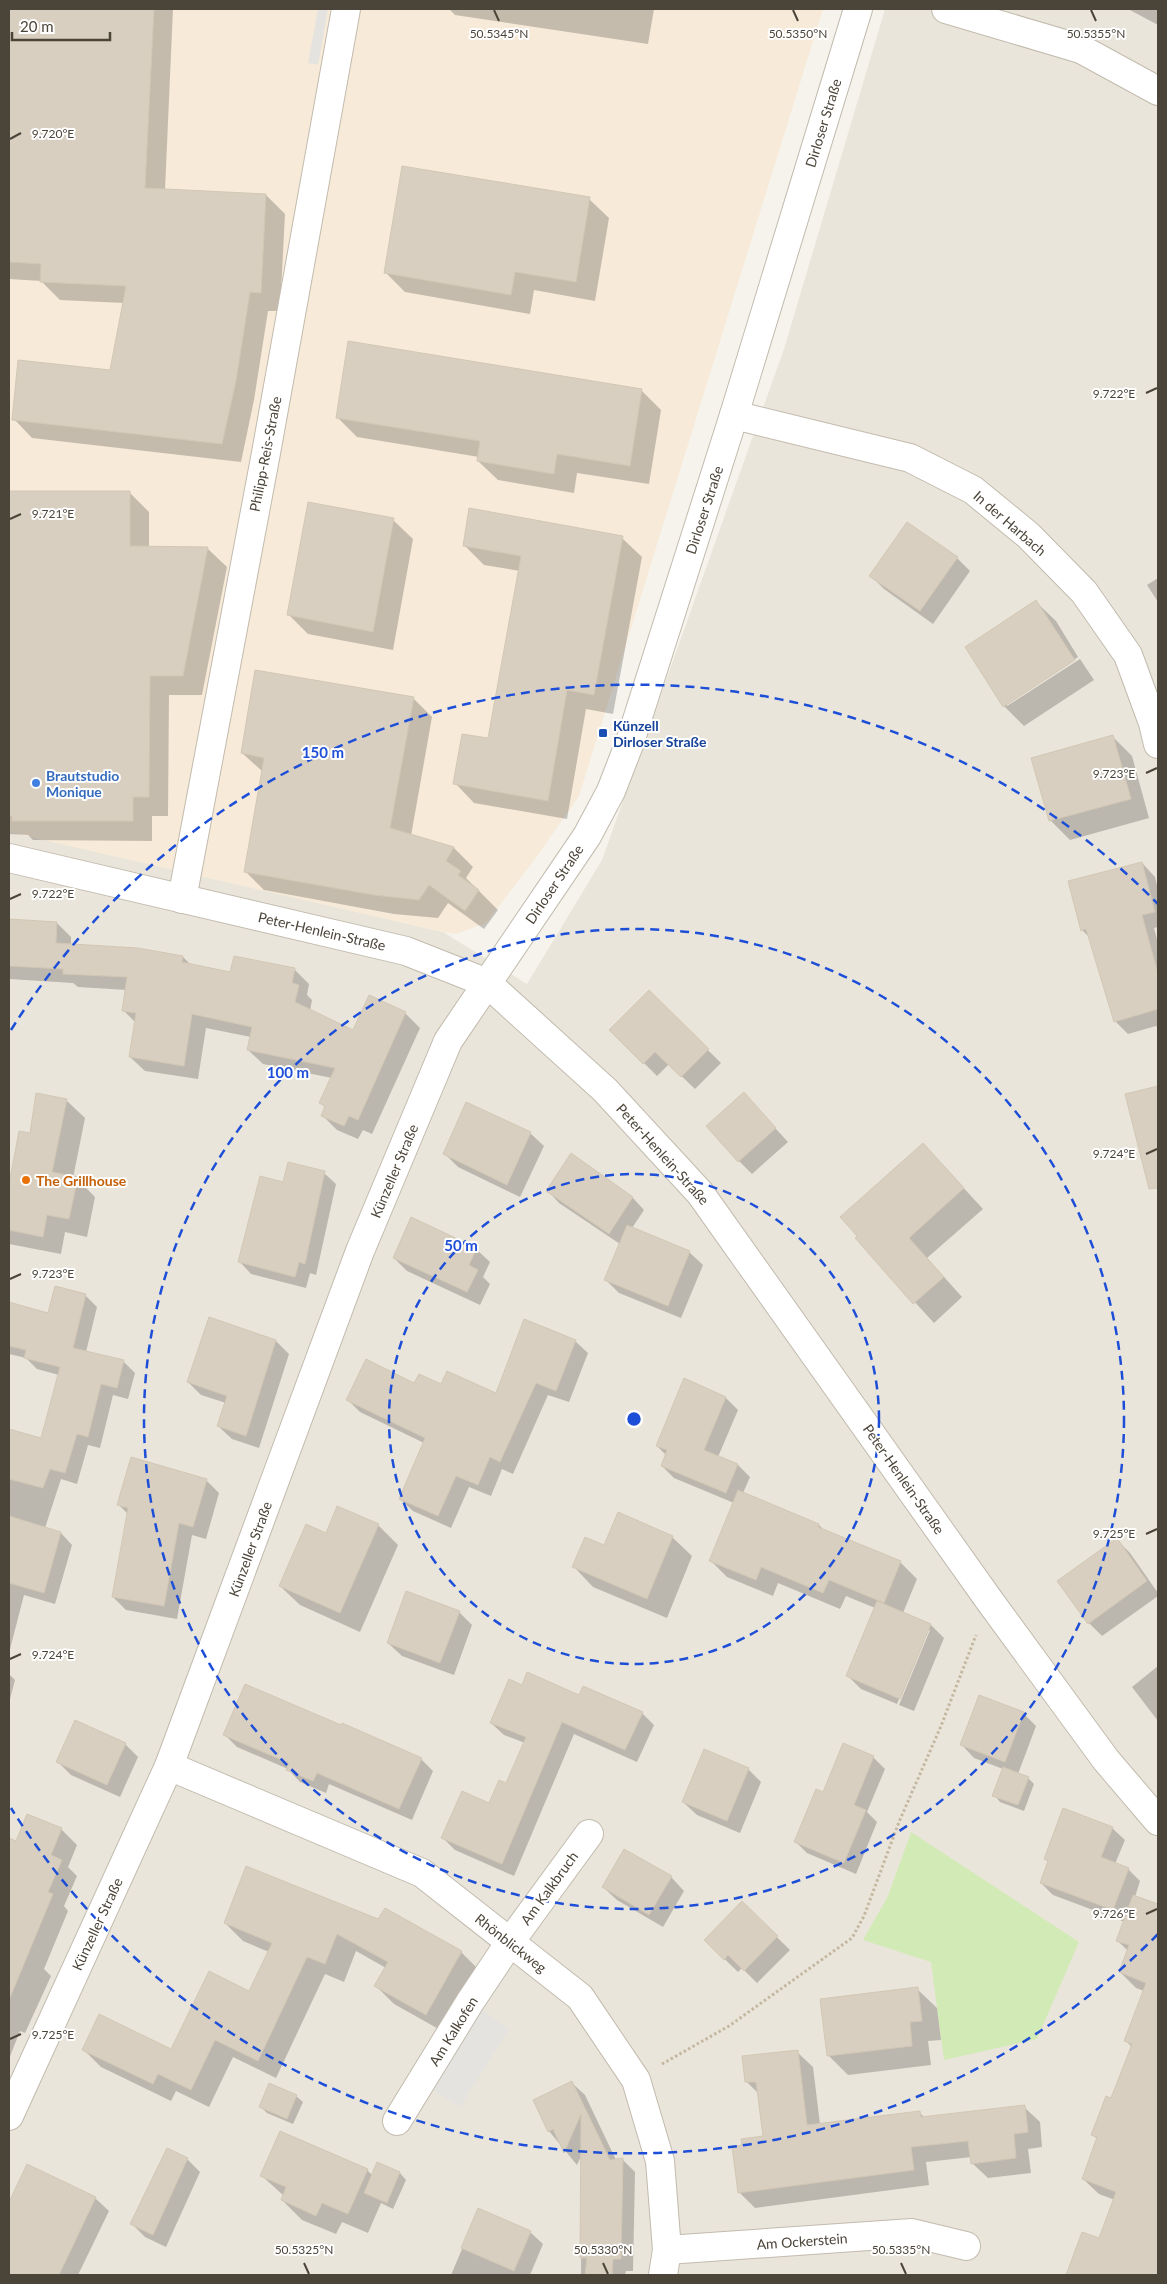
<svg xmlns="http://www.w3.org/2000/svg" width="1167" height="2284" viewBox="0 0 1167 2284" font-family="Lato,sans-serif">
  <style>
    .residential { fill: #eae5da }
    .commercial { fill: #f7ead8 }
    .green { fill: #d2eab5 }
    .parking { fill: #e5e3e0 }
    .shadow { fill: #0003 }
    .building { fill: #d8cfc1; stroke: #d3c7b4 }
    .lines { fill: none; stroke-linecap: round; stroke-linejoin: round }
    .street-casing { stroke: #c2bbae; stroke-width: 30 }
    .path { stroke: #c4b79f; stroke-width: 3; stroke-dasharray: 2.5 2.5; stroke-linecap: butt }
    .street { stroke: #fff; stroke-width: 28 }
    .ticks { fill: none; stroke: #4b4439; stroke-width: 2 }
    .ring { fill: none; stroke: #1d4ed8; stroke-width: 2.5; stroke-dasharray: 9 6 }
    .transit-dot { fill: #1a4fb4; stroke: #fff; stroke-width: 2 }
    .shop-dot { fill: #3f7fe0; stroke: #fff; stroke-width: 2 }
    .food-dot { fill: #e8710a; stroke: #fff; stroke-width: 2 }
    .labels { text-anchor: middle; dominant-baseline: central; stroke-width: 4; stroke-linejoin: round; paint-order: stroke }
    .street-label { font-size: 14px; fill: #4b4439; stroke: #fff }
    .transit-label { font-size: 14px; font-weight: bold; fill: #164399; stroke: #fff; text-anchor: start }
    .shop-label { font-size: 14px; font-weight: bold; fill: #366cbe; stroke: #fff; text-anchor: start }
    .food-label { font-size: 14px; font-weight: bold; fill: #c56008; stroke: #fff; text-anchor: start }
    .ticks-label { font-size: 12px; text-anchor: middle; fill: #4b4439; stroke: #fff; stroke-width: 4; stroke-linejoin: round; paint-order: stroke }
    .centre { fill: #1d4ed8; stroke: #fff; stroke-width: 2.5 }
    .ring-label { font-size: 15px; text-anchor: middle; font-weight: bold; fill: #1d4ed8; stroke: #fff; stroke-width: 4; stroke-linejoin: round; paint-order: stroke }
  </style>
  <rect width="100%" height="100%" fill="#f6f3ec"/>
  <polygon class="residential" points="885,9 1158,9 1158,2275 9,2275 9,831 443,932 527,984 602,860 784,349"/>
  <polygon class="commercial" points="9,9 823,9 579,796 535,859 486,923 456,934 443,932 9,832"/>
  <polygon class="green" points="911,1832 1079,1942 1037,2039 944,2060 931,1962 863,1940 888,1896"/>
  <g class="parking">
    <polygon points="318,9 328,9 318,65 308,63"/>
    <polygon points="470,2002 509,2029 460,2107 421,2083"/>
  </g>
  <g class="shadow">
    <polygon points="9,9 173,9 165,190 266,195 285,214 280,311 268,311 254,400 241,462 32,438 14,419 111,371 124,303 60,300 41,281 9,279"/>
    <polygon points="449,9 654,9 648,44 455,15"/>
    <polygon points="1128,9 1158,9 1158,25"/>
    <polygon points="589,199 609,218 595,301 534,290 530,314 405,292 386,273"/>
    <polygon points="641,390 661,410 649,484 577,473 574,493 498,480 478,461 479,457 357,437 338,418"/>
    <polygon points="9,492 130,493 149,512 149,548 207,548 227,567 202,695 169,695 168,816 152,816 152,841 33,840 28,835 9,834"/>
    <polygon points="393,520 413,539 393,650 308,634 289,615"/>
    <polygon points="622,538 642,557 613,714 586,709 567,819 474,803 455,783 489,740 520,571 484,565 464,545"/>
    <polygon points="957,558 970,571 933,624 884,589 871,576"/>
    <polygon points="1158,578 1158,602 1147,585"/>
    <polygon points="1036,602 1056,621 1078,657 1007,703 1007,706 1080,659 1094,680 1024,726 1004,706 966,647"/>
    <polygon points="413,698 432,717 411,836 454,848 473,867 466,878 498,910 484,929 448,903 438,918 394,914 264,890 245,871 263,772 242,753"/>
    <polygon points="1113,737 1132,756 1149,818 1070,840 1050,820"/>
    <polygon points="1142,863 1155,877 1158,889 1158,927 1154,928 1158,943 1158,1028 1156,1026 1128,1034 1115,1021 1090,938 1082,930"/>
    <polygon points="9,920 57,923 71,937 71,946 183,957 191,965 231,973 235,957 295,970 309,984 307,995 312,1000 310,1011 353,1031 405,1013 420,1028 372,1134 363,1130 358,1139 337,1130 322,1115 326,1108 321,1103 332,1078 263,1064 248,1050 251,1037 206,1028 198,1079 145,1071 130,1057 136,1023 123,1010 127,990 78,987 73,983 9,979"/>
    <polygon points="649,992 721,1063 695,1089 669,1064 657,1076 611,1030"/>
    <polygon points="1158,1087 1158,1169 1155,1170 1126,1095"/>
    <polygon points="744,1094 788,1142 752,1174 739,1161"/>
    <polygon points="66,1100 85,1118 73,1178 77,1179 95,1197 87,1237 65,1232 61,1254 9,1244 9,1183 31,1135"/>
    <polygon points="530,1133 544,1146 520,1197 458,1167 444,1153"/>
    <polygon points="923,1144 983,1209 927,1258 962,1297 934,1323 856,1238"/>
    <polygon points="572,1155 633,1198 644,1210 632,1228 689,1252 703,1265 681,1318 619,1293 606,1280 620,1244 559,1203 548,1191"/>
    <polygon points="324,1173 336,1184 316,1275 310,1273 306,1288 251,1274 240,1262 284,1183"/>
    <polygon points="476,1249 490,1262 483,1277 490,1284 480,1305 407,1271 394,1258"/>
    <polygon points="85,1295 97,1307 86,1352 123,1361 135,1373 128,1399 113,1395 100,1448 88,1445 77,1484 61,1479 45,1528 61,1533 72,1545 55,1604 24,1595 9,1653 9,1431 42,1440 59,1375 37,1369 26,1358 9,1354 9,1304 49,1314"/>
    <polygon points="210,1318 276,1341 289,1354 259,1448 232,1439 218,1426 226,1403 201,1395 188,1382"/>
    <polygon points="575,1341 588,1353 569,1402 548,1395 513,1474 502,1469 491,1496 469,1487 451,1528 413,1511 400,1499 424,1443 360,1412 348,1400 415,1385 441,1386 496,1394"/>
    <polygon points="726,1398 738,1410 718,1457 738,1465 750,1477 743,1493 819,1525 825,1531 900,1562 917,1579 903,1613 931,1625 944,1638 914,1711 899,1705 930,1630 928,1630 897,1704 861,1689 848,1676 875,1608 846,1596 840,1609 778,1583 773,1596 727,1577 710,1560 734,1503 674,1478 662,1466 666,1455 657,1446"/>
    <polygon points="206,1480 219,1493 206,1539 192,1535 177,1619 126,1610 113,1597 128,1514 119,1505"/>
    <polygon points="378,1525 398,1545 360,1632 300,1605 280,1586 327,1534"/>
    <polygon points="672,1537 692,1556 667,1618 593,1587 574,1567 605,1547"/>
    <polygon points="1117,1540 1130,1553 1158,1593 1158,1596 1102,1636 1089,1623"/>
    <polygon points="459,1612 472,1625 454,1675 402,1656 388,1643"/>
    <polygon points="1158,1666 1158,1721 1132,1687"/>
    <polygon points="9,1674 15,1680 9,1703"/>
    <polygon points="522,1686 580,1697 642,1713 654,1725 637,1762 574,1734 514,1876 455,1850 443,1838 489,1804 506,1785 525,1743 504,1735 491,1723"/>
    <polygon points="1023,1713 1036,1726 1018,1774 1028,1778 1034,1784 1024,1811 1000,1802 994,1795 1003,1769 974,1758 961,1744"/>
    <polygon points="225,1735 421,1759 433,1771 412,1820 329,1784 326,1793 300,1782 288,1769 237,1747"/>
    <polygon points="125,1744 138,1757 120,1797 71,1775 58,1762"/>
    <polygon points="873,1757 885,1769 867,1812 877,1822 856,1874 807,1853 796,1842 824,1793"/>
    <polygon points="748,1769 761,1782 740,1833 697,1815 683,1802"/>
    <polygon points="1112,1828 1125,1840 1115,1864 1128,1869 1140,1881 1135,1897 1158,1906 1158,2275 1067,2275 1083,2234 1100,2240 1115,2200 1099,2194 1083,2179 1098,2140 1093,2135 1112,2099 1132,2047 1126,2041 1144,1991 1136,1988 1120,1972 1128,1951 1118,1941 1125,1922 1053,1895 1041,1883 1049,1863 1045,1859"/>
    <polygon points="61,1829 77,1845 68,1867 77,1876 64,1906 68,1911 44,1969 51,1976 25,2033 20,2031 9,2059 9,1839 17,1842"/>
    <polygon points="247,1867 461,1952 479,1970 444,2032 394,2004 376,1986 386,1968 356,1951 344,1982 325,1974 276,2078 233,2057 209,2107 176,2091 171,2101 101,2067 83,2049 172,2050 249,1992 269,1952 243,1941 225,1923"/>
    <polygon points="671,1877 684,1891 663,1927 617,1900 603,1887"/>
    <polygon points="742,1903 790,1950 757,1983 742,1968 738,1972 705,1940"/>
    <polygon points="917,1989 937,2008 941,2040 928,2041 931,2065 848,2075 828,2055"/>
    <polygon points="797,2052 813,2067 820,2124 920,2113 925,2118 1024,2107 1040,2122 1042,2147 1028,2149 1031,2173 988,2178 972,2163 972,2157 926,2162 929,2185 755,2208 739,2192 744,2146 764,2137 759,2094 747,2082"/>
    <polygon points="572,2083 585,2095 616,2160 622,2159 635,2172 633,2271 626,2271 625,2275 581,2275 582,2154 577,2165 549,2131"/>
    <polygon points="296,2096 303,2102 293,2124 267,2113 260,2106"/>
    <polygon points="187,2159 200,2172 166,2247 145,2237 132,2224"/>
    <polygon points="378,2164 400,2173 406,2180 393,2209 381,2203 368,2233 342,2222 336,2234 302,2220 282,2200 284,2196 262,2176 367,2170 373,2176"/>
    <polygon points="95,2198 109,2211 78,2275 9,2275 9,2213 13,2205"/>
    <polygon points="479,2209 530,2232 543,2244 530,2275 451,2275"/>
  </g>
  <g class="building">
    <polygon points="9,9 154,9 145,188 266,194 261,293 250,292 236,381 222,444 12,420 18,360 110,370 126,286 40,282 41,264 9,262"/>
    <polygon points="402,166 590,197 576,282 515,272 511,295 384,273"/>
    <polygon points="348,341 642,389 630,466 557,454 554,474 477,461 480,441 336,418"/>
    <polygon points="9,491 130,491 130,546 208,547 183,676 150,676 149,797 133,797 133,821 12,821 12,816 9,816"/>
    <polygon points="308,502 394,518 373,632 287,615"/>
    <polygon points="469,508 623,536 594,695 567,690 548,801 453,784 462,734 488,738 521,556 463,546"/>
    <polygon points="907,522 958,557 920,611 869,576"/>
    <polygon points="1036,600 1075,660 1003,707 965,647"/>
    <polygon points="255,670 414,697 390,828 454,847 446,861 461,871 458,875 479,890 465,911 429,885 419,900 374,895 244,872 264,758 241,753"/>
    <polygon points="1113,735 1131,799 1049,821 1031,758"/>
    <polygon points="1142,862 1155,912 1142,915 1158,974 1158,1009 1114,1022 1086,929 1081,931 1068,881"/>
    <polygon points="9,919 57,922 56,943 138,948 183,956 182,962 230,972 234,956 295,968 292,983 299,985 295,1002 353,1030 369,995 406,1012 358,1120 349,1116 344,1126 321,1116 325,1106 319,1103 335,1068 247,1050 252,1027 192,1014 184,1066 129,1057 136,1013 122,1011 127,977 63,974 63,969 9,966"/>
    <polygon points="649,990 709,1049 681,1077 655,1052 643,1064 609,1030"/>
    <polygon points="1158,1086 1158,1188 1149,1189 1125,1094"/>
    <polygon points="744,1092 776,1128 738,1162 706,1126"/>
    <polygon points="36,1093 67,1099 52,1172 78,1177 69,1219 47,1215 43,1237 9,1230 9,1184 19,1131 30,1133"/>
    <polygon points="466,1102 531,1132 507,1185 443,1154"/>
    <polygon points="923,1143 964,1188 909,1238 944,1277 913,1304 855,1238 857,1236 840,1217"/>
    <polygon points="571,1153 633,1197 609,1234 546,1191"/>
    <polygon points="288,1162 325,1171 305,1264 299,1262 295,1277 238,1262 260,1176 283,1182"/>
    <polygon points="411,1217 477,1248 469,1265 478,1270 467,1292 393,1258"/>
    <polygon points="627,1225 690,1251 668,1306 604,1280"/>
    <polygon points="55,1286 86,1294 73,1348 124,1360 117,1388 101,1384 88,1437 77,1434 65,1473 50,1469 43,1488 9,1479 9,1429 41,1438 60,1367 24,1358 26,1350 9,1346 9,1302 48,1313"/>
    <polygon points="209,1317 276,1340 246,1436 217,1426 227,1396 187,1382"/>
    <polygon points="524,1319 576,1340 556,1391 536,1383 500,1462 490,1457 478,1485 456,1476 438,1516 399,1499 425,1438 346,1400 366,1359 414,1383 419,1374 441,1384 447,1371 496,1393"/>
    <polygon points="684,1378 726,1397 704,1450 738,1464 726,1493 661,1466 667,1450 656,1446"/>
    <polygon points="131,1457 207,1479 193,1527 179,1523 164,1606 112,1597 128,1508 117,1505"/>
    <polygon points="738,1490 819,1524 818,1527 901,1561 884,1603 829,1580 823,1593 761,1567 756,1580 709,1561"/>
    <polygon points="337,1506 379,1524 340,1613 279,1586 306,1524 326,1533"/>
    <polygon points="618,1512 673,1536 647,1599 572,1567 585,1537 604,1545"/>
    <polygon points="9,1516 61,1532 44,1593 9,1583"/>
    <polygon points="1117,1538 1147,1581 1088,1624 1057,1581"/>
    <polygon points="406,1591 460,1611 440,1663 387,1643"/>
    <polygon points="877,1601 931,1624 900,1699 846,1676"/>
    <polygon points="527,1672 579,1695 583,1686 643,1712 625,1750 562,1722 502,1864 441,1838 462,1791 489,1803 499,1780 506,1783 526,1737 490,1723 509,1679 522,1685"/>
    <polygon points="245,1684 341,1725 342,1723 422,1758 399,1809 317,1773 313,1781 286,1770 289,1763 223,1735"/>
    <polygon points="979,1695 1024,1712 1005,1762 960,1745"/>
    <polygon points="75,1720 126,1743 107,1785 56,1762"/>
    <polygon points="843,1743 874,1756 854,1805 866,1810 844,1863 794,1842 816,1789 823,1792"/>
    <polygon points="704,1749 749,1768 727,1821 682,1802"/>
    <polygon points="1003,1767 1029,1777 1018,1805 992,1796"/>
    <polygon points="1063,1808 1113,1827 1101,1857 1129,1868 1113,1910 1040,1883 1048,1861 1044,1859"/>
    <polygon points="27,1814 62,1828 51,1855 62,1860 48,1892 53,1894 9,2000 9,1838 16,1841"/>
    <polygon points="624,1849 672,1876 649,1915 602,1887"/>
    <polygon points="246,1866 378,1919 385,1908 462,1951 426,2015 374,1986 388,1962 337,1934 325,1964 307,1957 258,2061 215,2040 191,2090 158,2074 153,2084 82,2050 99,2014 171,2049 209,1971 249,1991 272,1943 224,1923"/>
    <polygon points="1133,1895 1158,1904 1158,2275 1066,2275 1082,2232 1099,2238 1116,2192 1082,2179 1097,2137 1091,2135 1106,2096 1111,2098 1132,2044 1124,2041 1146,1983 1119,1972 1129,1945 1116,1941"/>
    <polygon points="742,1901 778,1936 744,1971 728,1955 724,1960 704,1940"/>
    <polygon points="918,1987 922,2021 910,2022 912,2046 827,2056 820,1999"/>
    <polygon points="798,2050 807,2125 920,2111 921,2117 1025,2105 1028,2132 1014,2134 1016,2158 971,2164 968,2141 911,2147 914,2170 738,2193 732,2147 742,2145 741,2139 763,2136 756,2082 745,2082 742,2056"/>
    <polygon points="572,2081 610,2160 623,2158 621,2259 613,2259 612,2275 585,2275 587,2258 580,2258 581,2114 564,2153 553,2129 548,2132 533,2100"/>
    <polygon points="269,2083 297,2095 287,2119 259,2107"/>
    <polygon points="280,2131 368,2169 348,2214 322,2203 316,2216 281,2200 286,2187 260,2176"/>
    <polygon points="167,2148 188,2158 153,2235 130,2224"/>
    <polygon points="377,2162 400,2172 387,2203 364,2193"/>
    <polygon points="27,2164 96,2197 59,2275 9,2275 9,2202"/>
    <polygon points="478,2208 531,2231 514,2271 461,2248"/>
  </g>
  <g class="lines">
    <defs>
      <g id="street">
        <polyline points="946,9 1081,49 1158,91"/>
        <polyline points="734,415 910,458 973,490 1028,535 1084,592 1128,655 1153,723 1158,744"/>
        <polyline points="9,858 406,951 487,983 605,1090 700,1193 989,1600 1106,1760 1158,1821"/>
        <polyline points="182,899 266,453 346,9"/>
        <polyline points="169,1766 422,1873 580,1997 636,2080 660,2161 667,2250 663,2275"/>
        <polyline points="9,2116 169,1766 360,1251 448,1041 587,836 611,791 630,742 734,415 858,9"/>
        <polyline points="397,2121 470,2002 510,1942 589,1834"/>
        <polyline points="667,2250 912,2233 966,2246"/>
      </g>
    </defs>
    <use href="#street" class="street-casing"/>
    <polyline class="path" points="662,2064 729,2026 852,1938 864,1916 899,1822 941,1726 976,1635"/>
    <use href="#street" class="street"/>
  </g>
  <path class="ticks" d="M494,10L499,21M793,10L798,21M1091,10L1096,21M10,139L21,133M1146,393L1157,388M10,519L21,514M1146,773L1157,768M10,899L21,894M1146,1154L1157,1149M10,1279L21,1274M1146,1534L1157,1529M10,1659L21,1654M1146,1914L1157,1909M10,2039L21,2034M304,2263L309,2274M603,2263L608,2274M901,2263L906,2274"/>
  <g class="ring">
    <circle cx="634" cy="1419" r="245"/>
    <circle cx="634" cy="1419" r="490"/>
    <path d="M1158 1934A735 735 0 0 1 11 1808M11 1030A735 735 0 0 1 1158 904"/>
  </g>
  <rect class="transit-dot" x="598" y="728" width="10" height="10" rx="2.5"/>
  <circle class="shop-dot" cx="36" cy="783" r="5"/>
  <circle class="food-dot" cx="26" cy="1180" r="5"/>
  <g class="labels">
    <g class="street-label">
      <text transform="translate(823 123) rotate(-73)">Dirloser Straße</text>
      <text transform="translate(265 454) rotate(-79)">Philipp-Reis-Straße</text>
      <text transform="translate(704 510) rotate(-72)">Dirloser Straße</text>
      <text transform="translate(1010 523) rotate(41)">In der Harbach</text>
      <text transform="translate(554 884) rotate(-56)">Dirloser Straße</text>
      <text transform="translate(322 931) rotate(13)">Peter-Henlein-Straße</text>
      <text transform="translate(663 1154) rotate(48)">Peter-Henlein-Straße</text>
      <text transform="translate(394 1171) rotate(-67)">Künzeller Straße</text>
      <text transform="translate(904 1479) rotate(55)">Peter-Henlein-Straße</text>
      <text transform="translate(250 1549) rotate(-70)">Künzeller Straße</text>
      <text transform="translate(549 1888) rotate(-54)">Am Kalkbruch</text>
      <text transform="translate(97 1924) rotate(-65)">Künzeller Straße</text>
      <text transform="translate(511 1943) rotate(38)">Rhönblickweg</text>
      <text transform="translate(453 2031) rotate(-58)">Am Kalkofen</text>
      <text transform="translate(802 2241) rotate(-4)">Am Ockerstein</text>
    </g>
    <g class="transit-label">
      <text x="613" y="725">Künzell<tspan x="613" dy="16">Dirloser Straße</tspan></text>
    </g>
    <g class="shop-label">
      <text x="46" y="775">Brautstudio<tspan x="46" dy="16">Monique</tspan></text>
    </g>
    <g class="food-label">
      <text x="36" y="1180">The Grillhouse</text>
    </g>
  </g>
  <g class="ticks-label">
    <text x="499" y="38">50.5345°N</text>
    <text x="798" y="38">50.5350°N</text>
    <text x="1096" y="38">50.5355°N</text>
    <text x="53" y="138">9.720°E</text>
    <text x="1114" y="398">9.722°E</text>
    <text x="53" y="518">9.721°E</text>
    <text x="1114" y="778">9.723°E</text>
    <text x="53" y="898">9.722°E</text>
    <text x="1114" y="1158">9.724°E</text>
    <text x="53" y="1278">9.723°E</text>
    <text x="1114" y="1538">9.725°E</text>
    <text x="53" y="1659">9.724°E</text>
    <text x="1114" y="1918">9.726°E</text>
    <text x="53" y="2039">9.725°E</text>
    <text x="304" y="2254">50.5325°N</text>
    <text x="603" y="2254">50.5330°N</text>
    <text x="901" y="2254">50.5335°N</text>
  </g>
  <circle cx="634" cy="1419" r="8" class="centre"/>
  <g class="ring-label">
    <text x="323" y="758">150 m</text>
    <text x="288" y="1078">100 m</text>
    <text x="461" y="1251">50 m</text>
  </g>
  <rect width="1167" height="2284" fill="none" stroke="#4b4439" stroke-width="20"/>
  <path d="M12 32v8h98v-8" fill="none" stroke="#4b4439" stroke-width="2.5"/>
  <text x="20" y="32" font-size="15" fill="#4b4439" stroke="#ffffff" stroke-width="4" paint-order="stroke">20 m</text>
</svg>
